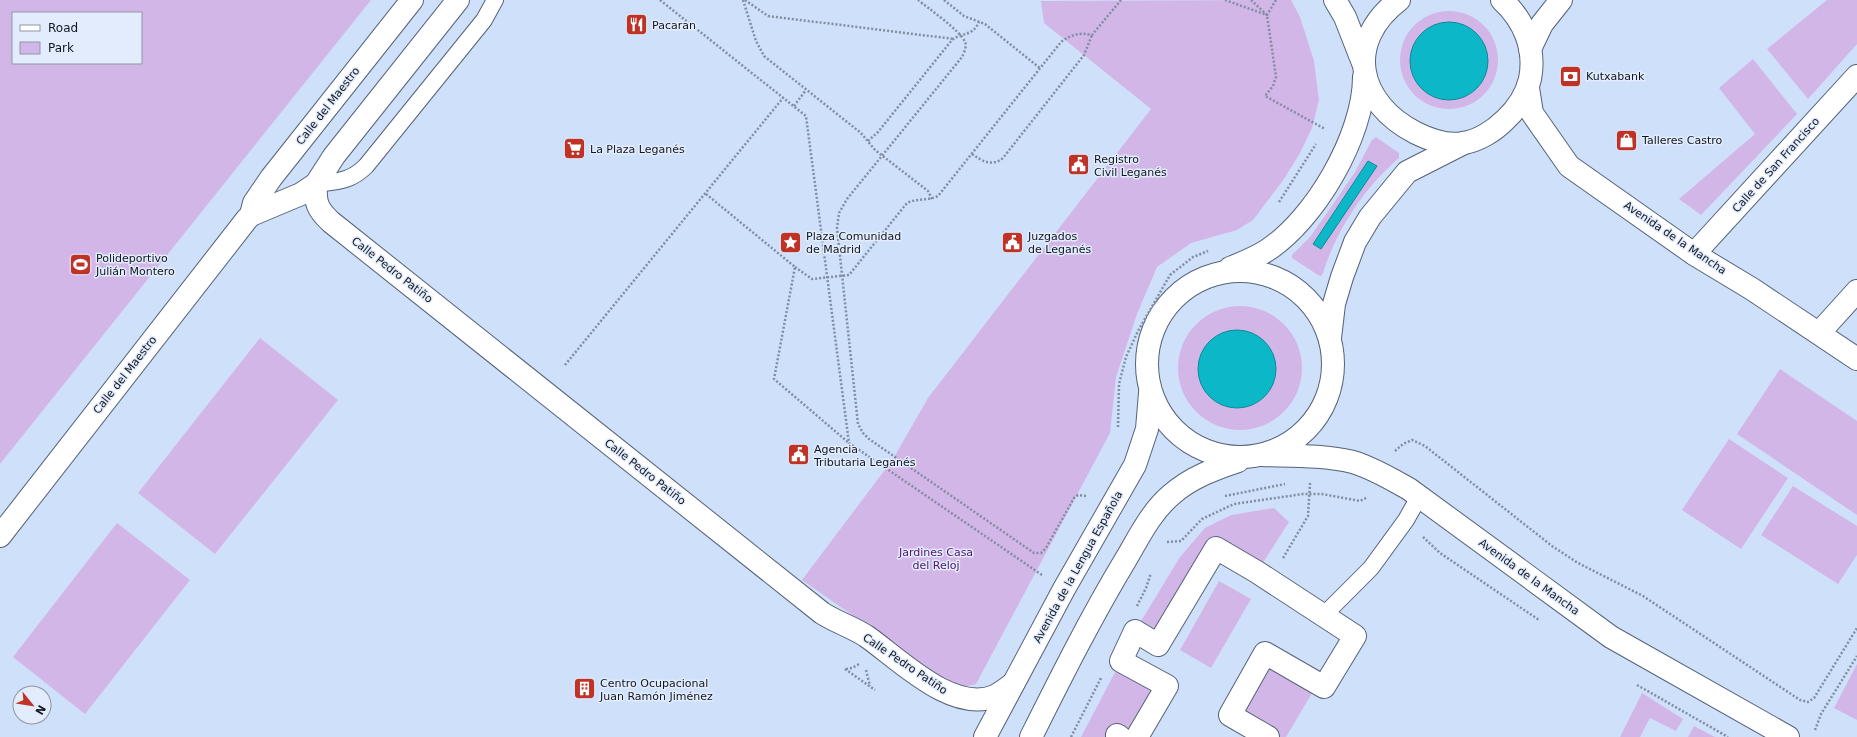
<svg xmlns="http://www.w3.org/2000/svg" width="1857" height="737" viewBox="0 0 1857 737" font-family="'DejaVu Sans',sans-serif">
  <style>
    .green { fill: #d3b6e8; fill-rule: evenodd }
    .water { fill: #0cb8c8; stroke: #0e8896 }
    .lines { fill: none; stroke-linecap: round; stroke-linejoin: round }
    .service-casing { stroke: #536278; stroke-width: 18 }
    .pedestrian-casing { stroke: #536278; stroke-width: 24 }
    .minor-casing { stroke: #536278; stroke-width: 24 }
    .primary-casing { stroke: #536278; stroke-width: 24 }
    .trunk-casing { stroke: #536278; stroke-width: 24 }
    .path { stroke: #818da0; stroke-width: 2.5; stroke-dasharray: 2 2; stroke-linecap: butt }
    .service { stroke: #fff; stroke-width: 16 }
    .pedestrian { stroke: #fff; stroke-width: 22 }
    .minor { stroke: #fff; stroke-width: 22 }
    .primary { stroke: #fff; stroke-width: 22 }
    .trunk { stroke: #fff; stroke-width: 22 }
    .labels { text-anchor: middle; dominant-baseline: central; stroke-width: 3; stroke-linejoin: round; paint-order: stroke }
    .poi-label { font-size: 11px; fill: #111720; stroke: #e2ecfc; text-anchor: start }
    .street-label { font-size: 11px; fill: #111720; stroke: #e2ecfc }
    .park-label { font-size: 11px; fill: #521371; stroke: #e2ecfc }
  </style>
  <rect width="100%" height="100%" fill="#cfe0fa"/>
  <g class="green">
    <path d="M0,0H371L0,464ZM13,13H141V63H13Z"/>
    <polygon points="1291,0 1300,17 1314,61 1319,100 1312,128 1300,153 1284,179 1253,220 1237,230 1191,243 1157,267 1137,314 1116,377 1110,433 976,684 964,687 941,677 802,580 893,459 928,398 1151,109 1044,23 1041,1"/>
    <polygon points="1827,0 1857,0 1857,44 1808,99 1767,49"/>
    <circle cx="1449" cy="60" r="49"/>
    <polygon points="1753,59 1797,114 1701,215 1679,199 1755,134 1719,88"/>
    <path d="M1376,137L1399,153V158C1364,188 1337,229 1323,273L1321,276L1318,275L1292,258V255L1310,237L1327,213L1355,172L1372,140ZM1368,161L1376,166L1321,249L1313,243Z"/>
    <circle cx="1240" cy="368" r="62"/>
    <polygon points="260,338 338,400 215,554 138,493"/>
    <polygon points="1780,369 1857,421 1857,515 1737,434"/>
    <polygon points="1729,439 1788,478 1741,549 1682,510"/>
    <polygon points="1793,486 1857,526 1857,555 1838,584 1761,535"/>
    <polygon points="1274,508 1289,522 1257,572 1216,548 1158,645 1135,631 1180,557 1205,528 1231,515"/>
    <polygon points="117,523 190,580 85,714 13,657"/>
    <polygon points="1219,581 1251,599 1211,668 1180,650"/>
    <polygon points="1265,653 1318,683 1286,737 1268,737 1230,715"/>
    <polygon points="1121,661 1167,686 1137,737 1081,737"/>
    <polygon points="1857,664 1857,720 1834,708"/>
    <polygon points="1642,693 1683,719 1676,731 1650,718 1640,737 1620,737"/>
    <polygon points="1694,726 1715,737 1688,737"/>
  </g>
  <g class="water">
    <circle cx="1449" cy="61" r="39"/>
    <polygon points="1368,161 1377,166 1321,249 1313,244"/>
    <circle cx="1237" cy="369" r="39"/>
  </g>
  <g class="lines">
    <defs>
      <g id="service">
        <path d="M316,184C337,181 350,182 366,166L484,20L495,0"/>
        <polyline points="1323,616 1371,568 1406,520 1419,497"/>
      </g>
      <g id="pedestrian">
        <polyline points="1117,737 1117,735 1120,737"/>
        <polyline points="1137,737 1167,686 1121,661 1135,631 1158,645 1216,548 1257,572 1355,636 1324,687 1265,653 1230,715 1268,737"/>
      </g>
      <g id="minor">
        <path d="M316,184C315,203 317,209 331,222L822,613C836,622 852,627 866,636C898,658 952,714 995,696C1001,693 1007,688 1013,684"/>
        <polyline points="251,215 254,203 271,178 412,0"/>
        <polyline points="1694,254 1857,76"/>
        <polyline points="1819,333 1857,291"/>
        <polyline points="0,536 247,219 251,215 301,194 316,184 334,156 458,0"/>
      </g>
      <g id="primary">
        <polyline points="1335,0 1345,17 1363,63"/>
        <polyline points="1528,88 1532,113 1569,166 1694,254 1752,289 1857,359"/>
        <path d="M1261,455C1291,456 1324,455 1353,462C1373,468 1391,479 1409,489L1611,637L1788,737"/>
      </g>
      <g id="trunk">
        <path d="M1399,0C1344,42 1357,103 1416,133C1430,140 1447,146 1463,143C1478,141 1494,131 1505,120C1517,109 1526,96 1530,79C1536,49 1524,20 1502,0"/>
        <polyline points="1530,49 1542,24 1561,0"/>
        <path d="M1230,268C1242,263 1255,258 1266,251C1315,220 1364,135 1364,77"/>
        <circle cx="1240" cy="364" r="93"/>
        <polyline points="1330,338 1334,304 1342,277 1355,242 1370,217 1407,172 1464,143"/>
        <polyline points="985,737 1064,589 1135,465 1147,429 1150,393"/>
        <path d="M1031,737C1061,677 1091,617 1126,559C1139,537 1151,512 1171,495C1190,478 1214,469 1238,461"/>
      </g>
    </defs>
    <use href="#service" class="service-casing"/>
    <use href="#pedestrian" class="pedestrian-casing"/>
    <use href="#minor" class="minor-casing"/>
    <use href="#primary" class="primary-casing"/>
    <use href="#trunk" class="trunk-casing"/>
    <g class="path">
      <polyline points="660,0 806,116 849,443 1042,575"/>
      <polyline points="743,0 756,41 764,56 861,133 875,150 928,191 932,199"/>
      <polyline points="745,0 768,16 954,39"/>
      <path d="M918,0C928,8 961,31 965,42C967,46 964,53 962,57L847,199L839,213L837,228L858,424L863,433L869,439L1034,553H1041L1046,548L1074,498L1078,495L1087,496"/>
      <polyline points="944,0 964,16 985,24 1041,69"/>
      <polyline points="1225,0 1267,15 1276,0"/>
      <polyline points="1251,0 1267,15 1276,77 1273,86 1265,96 1325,129"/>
      <polyline points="794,106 806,90"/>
      <path d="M868,141L878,132L952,40C962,32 972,37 979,22"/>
      <path d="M972,154C982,161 992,167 1003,158L1084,55L1092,35"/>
      <polyline points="706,194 795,267 774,379 849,443"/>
      <polyline points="1279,202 1316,144"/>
      <path d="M795,267L812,279L849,275L907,203C917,198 928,201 938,196L1061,42C1070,35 1080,32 1092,35L1121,0"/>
      <polyline points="565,365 783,98"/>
      <polyline points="1118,427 1119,384 1126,357 1138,331 1170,275 1193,257 1208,251"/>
      <polyline points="1395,451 1403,444 1412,440 1425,446 1552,546 1578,563 1643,596 1800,700 1808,702 1814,698 1857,628"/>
      <polyline points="1225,496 1285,484"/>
      <polyline points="1423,537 1440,553 1539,620"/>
      <polyline points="1167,542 1181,541 1202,519 1234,504 1303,494 1322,494 1360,501 1368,497"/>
      <polyline points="1283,558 1308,516 1310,483"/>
      <polyline points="1137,606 1146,588 1151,573"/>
      <polyline points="845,669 875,690"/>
      <polyline points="846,669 852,668 859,664"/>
      <polyline points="866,670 870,686"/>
      <polyline points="1637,685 1728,737"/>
      <polyline points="1815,730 1821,714 1857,656"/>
      <polyline points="1071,737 1101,678"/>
    </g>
    <use href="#service" class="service"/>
    <use href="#pedestrian" class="pedestrian"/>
    <use href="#minor" class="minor"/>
    <use href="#primary" class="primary"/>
    <use href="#trunk" class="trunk"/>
  </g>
  <defs>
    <symbol id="restaurant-square" viewBox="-11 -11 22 22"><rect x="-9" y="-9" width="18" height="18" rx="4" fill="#bf3225" stroke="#e2ecfc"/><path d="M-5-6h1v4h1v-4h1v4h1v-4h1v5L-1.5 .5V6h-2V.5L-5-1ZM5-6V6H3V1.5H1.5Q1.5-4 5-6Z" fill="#fff"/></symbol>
    <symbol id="bank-square" viewBox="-11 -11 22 22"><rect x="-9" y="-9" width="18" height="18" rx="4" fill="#bf3225" stroke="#e2ecfc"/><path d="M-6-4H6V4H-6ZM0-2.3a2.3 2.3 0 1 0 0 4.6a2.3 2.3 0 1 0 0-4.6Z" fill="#fff"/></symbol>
    <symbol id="shop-square" viewBox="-11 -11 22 22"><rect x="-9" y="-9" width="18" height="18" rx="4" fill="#bf3225" stroke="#e2ecfc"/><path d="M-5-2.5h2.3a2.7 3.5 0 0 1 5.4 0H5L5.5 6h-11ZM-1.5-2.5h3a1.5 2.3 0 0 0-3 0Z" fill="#fff"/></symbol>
    <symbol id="supermarket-square" viewBox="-11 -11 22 22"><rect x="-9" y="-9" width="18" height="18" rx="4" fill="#bf3225" stroke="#e2ecfc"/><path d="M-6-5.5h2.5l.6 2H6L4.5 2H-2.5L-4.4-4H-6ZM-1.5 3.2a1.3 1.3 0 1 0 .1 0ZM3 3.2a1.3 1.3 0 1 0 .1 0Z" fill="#fff"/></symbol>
    <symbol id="civic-square" viewBox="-11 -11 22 22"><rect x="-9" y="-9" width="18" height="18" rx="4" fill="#bf3225" stroke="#e2ecfc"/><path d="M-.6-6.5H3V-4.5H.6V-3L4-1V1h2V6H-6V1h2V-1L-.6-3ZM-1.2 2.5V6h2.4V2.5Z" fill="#fff"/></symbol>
    <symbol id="sight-square" viewBox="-11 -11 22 22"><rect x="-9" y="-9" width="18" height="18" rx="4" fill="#bf3225" stroke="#e2ecfc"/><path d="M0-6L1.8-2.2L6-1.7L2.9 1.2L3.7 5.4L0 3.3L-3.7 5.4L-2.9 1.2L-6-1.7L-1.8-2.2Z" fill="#fff"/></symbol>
    <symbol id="stadium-square" viewBox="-11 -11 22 22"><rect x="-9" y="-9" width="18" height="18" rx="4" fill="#bf3225" stroke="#e2ecfc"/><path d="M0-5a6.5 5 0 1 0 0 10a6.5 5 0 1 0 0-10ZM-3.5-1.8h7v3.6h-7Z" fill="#fff"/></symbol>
    <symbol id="building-square" viewBox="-11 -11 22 22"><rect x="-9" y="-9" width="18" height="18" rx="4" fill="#bf3225" stroke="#e2ecfc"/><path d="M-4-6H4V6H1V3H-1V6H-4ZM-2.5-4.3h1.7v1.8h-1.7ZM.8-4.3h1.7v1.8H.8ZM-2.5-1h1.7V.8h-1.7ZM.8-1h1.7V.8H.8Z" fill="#fff"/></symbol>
  </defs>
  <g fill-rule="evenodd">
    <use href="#restaurant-square" x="624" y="12" width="25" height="25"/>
    <use href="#bank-square" x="1558" y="64" width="25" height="25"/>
    <use href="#shop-square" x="1614" y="128" width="25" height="25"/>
    <use href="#supermarket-square" x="562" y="136" width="25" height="25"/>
    <use href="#civic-square" x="1066" y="152" width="25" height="25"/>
    <use href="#sight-square" x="778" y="230" width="25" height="25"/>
    <use href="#civic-square" x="1000" y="230" width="25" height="25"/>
    <use href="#stadium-square" x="68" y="252" width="25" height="25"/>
    <use href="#civic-square" x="786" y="442" width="25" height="25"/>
    <use href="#building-square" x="572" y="676" width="25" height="25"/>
  </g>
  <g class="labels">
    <g class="poi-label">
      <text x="652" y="25">Pacaran</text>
      <text x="1586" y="76">Kutxabank</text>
      <text x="1642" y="140">Talleres Castro</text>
      <text x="590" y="149">La Plaza Leganés</text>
      <text x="1094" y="159">Registro<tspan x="1094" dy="13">Civil Leganés</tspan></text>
      <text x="806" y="236">Plaza Comunidad<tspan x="806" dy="13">de Madrid</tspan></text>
      <text x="1028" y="236">Juzgados<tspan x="1028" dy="13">de Leganés</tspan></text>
      <text x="96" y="258">Polideportivo<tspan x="96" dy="13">Julián Montero</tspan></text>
      <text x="814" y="449">Agencia<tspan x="814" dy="13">Tributaria Leganés</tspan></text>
      <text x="600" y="683">Centro Ocupacional<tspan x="600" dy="13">Juan Ramón Jiménez</tspan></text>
    </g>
    <g class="street-label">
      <text transform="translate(328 106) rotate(-52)">Calle del Maestro</text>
      <text transform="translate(1776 165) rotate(-48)">Calle de San Francisco</text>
      <text transform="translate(1675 238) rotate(34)">Avenida de la Mancha</text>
      <text transform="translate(392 270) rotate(38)">Calle Pedro Patiño</text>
      <text transform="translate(125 375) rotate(-52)">Calle del Maestro</text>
      <text transform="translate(645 472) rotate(38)">Calle Pedro Patiño</text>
      <text transform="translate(1078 567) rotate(-61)">Avenida de la Lengua Española</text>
      <text transform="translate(1529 577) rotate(36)">Avenida de la Mancha</text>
      <text transform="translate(905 664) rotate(34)">Calle Pedro Patiño</text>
    </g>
    <g class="park-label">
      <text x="936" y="552">Jardines Casa<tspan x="936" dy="13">del Reloj</tspan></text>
    </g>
  </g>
  <rect x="12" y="12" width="130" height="52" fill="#e2ecfc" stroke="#8e97a4"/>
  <rect x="20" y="25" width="20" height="6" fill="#ffffff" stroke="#8e97a4"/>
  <text x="48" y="32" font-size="12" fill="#111720">Road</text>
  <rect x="20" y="42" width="20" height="12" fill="#d3b6e8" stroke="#8e97a4"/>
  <text x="48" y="52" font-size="12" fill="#111720">Park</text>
  <g transform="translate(32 705) rotate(120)"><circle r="19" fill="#e2ecfc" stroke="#8e97a4"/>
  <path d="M0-3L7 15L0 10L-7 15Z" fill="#bf3225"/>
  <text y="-6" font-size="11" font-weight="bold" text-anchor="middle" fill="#111720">N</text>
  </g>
</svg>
